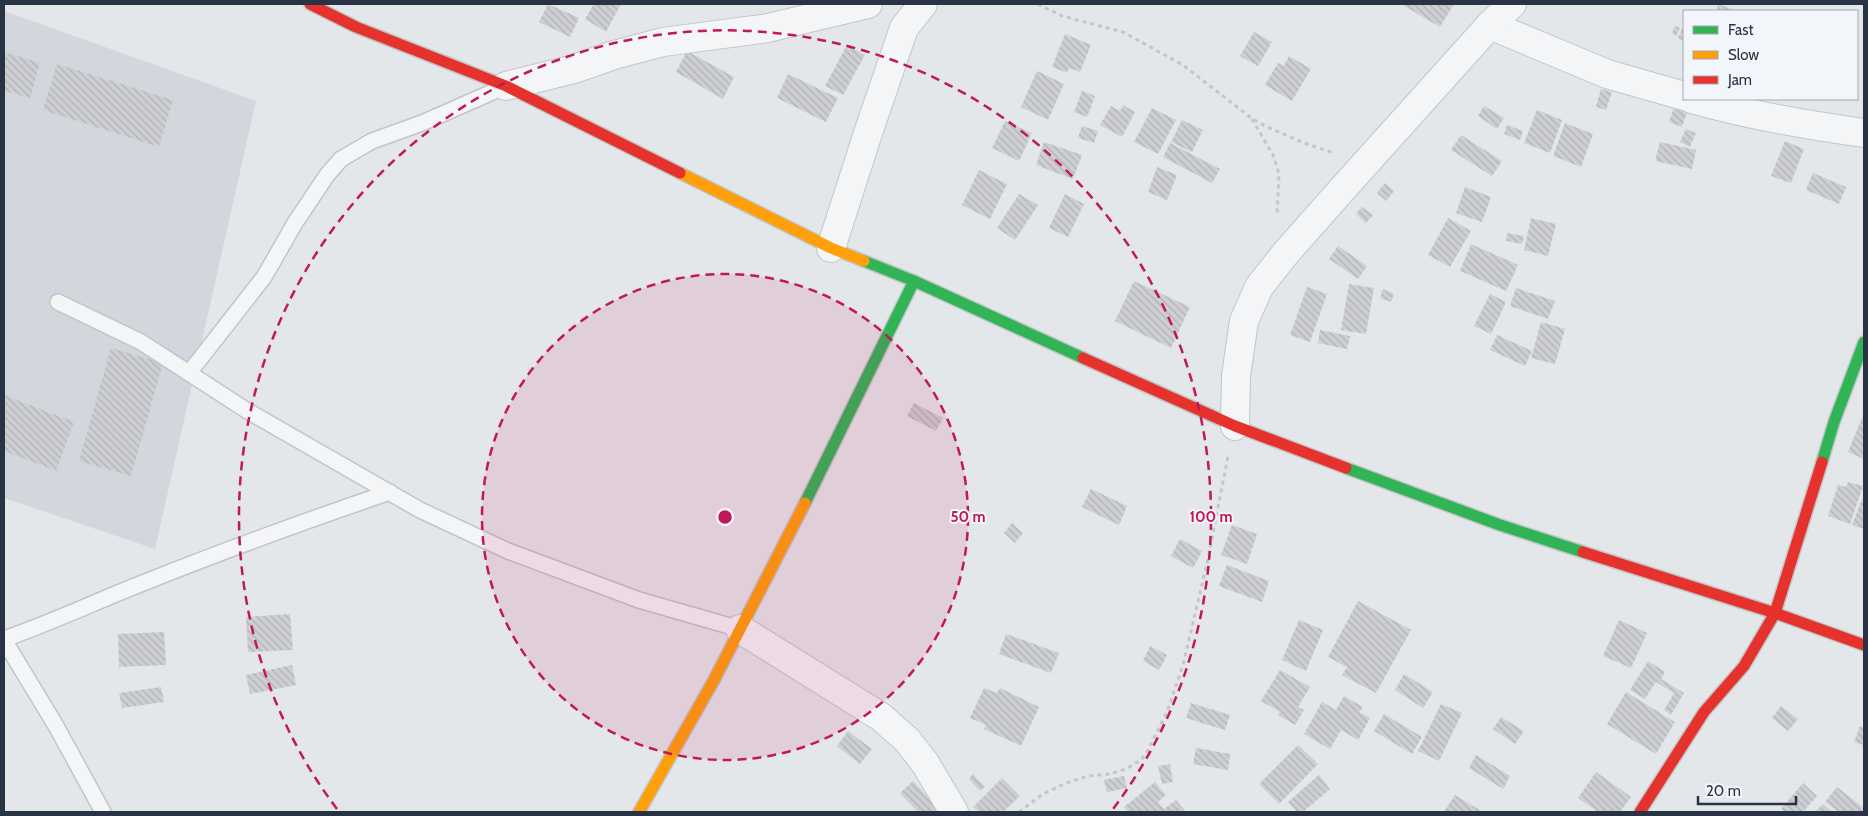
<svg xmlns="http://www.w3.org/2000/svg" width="1868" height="816" viewBox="0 0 1868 816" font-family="Cabin,sans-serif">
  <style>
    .built { fill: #d2d6dd }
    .building { fill: url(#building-back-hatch) }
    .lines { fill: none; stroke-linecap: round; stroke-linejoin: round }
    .lane-casing { stroke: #c2c5c8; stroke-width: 18 }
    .street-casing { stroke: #c2c5c8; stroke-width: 30 }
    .fast-casing { stroke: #c2c5c8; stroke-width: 14 }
    .slow-casing { stroke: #c2c5c8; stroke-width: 14 }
    .jam-casing { stroke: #c2c5c8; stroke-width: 14 }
    .path { stroke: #c3c5ca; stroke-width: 3; stroke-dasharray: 4 4; stroke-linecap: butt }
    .lane { stroke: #f4f5f7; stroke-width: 15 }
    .street { stroke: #f4f5f7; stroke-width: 28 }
    .fast { stroke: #30b455; stroke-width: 11 }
    .slow { stroke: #ff9f0a; stroke-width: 11 }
    .jam { stroke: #e5322d; stroke-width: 11 }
    .ring { fill: none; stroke: #c2185b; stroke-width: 2.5; stroke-dasharray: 9 6 }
    .centre { fill: #c2185b; stroke: #f2f5f9; stroke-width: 2.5 }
    .ring-label { font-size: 15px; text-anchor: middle; font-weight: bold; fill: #c2185b; stroke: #f2f5f9; stroke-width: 4; stroke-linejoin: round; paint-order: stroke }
  </style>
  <defs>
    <pattern id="building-back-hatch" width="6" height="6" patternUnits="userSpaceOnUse" patternTransform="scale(1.25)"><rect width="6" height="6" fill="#cdcfd2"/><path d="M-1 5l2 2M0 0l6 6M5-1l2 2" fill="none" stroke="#b0b2b6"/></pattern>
  </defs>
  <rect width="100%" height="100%" fill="#e4e7ea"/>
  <polygon class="built" points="4,11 256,101 155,549 4,498"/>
  <g class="building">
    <polygon points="548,4 579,18 570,37 539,22"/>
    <polygon points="594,4 621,4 606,32 585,19"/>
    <polygon points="1401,4 1454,4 1440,27"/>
    <polygon points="1718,4 1737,11 1716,11"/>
    <polygon points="1675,26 1680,28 1676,36 1672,33"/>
    <polygon points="1683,27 1684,27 1684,41 1678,38"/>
    <polygon points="1254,32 1272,42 1258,66 1240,56"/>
    <polygon points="1065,34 1091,45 1080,72 1069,68 1067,73 1052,67"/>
    <polygon points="847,45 865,55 843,95 825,86"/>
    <polygon points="687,51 734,77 723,99 676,72"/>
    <polygon points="4,52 40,63 30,98 4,91"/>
    <polygon points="1289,56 1311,69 1292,101 1265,85 1278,63 1284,66"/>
    <polygon points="57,64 173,100 159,147 43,110"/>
    <polygon points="1037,71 1064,84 1048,120 1021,107"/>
    <polygon points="788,74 838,98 826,122 777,98"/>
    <polygon points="1601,89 1612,92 1606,110 1596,107"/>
    <polygon points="1082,91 1095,96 1087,117 1074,112"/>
    <polygon points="1123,105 1135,112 1122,137 1100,125 1111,106 1120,111"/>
    <polygon points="1484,106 1504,118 1497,129 1478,116"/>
    <polygon points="1152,108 1176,120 1158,154 1134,142"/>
    <polygon points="1674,108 1687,113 1682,127 1669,122"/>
    <polygon points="1537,110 1562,120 1550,153 1524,143"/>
    <polygon points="1182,120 1203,130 1192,152 1171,142"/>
    <polygon points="1005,121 1032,133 1019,161 992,148"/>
    <polygon points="1565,123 1593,134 1581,167 1553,156"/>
    <polygon points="1507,125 1523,131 1520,140 1504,134"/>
    <polygon points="1082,126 1098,131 1094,143 1078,138"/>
    <polygon points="1686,129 1696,133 1690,147 1680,142"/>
    <polygon points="1461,135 1502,161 1492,176 1451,150"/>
    <polygon points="1785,141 1804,149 1791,183 1771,176"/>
    <polygon points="1044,142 1082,155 1073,179 1036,165"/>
    <polygon points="1660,142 1696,150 1692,169 1655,161"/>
    <polygon points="1170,143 1220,169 1212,183 1163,157"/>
    <polygon points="1157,167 1177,175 1167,200 1148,192"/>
    <polygon points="979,170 1007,184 990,219 962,205"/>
    <polygon points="1813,173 1846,187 1839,204 1806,190"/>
    <polygon points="1385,183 1394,191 1386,201 1377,193"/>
    <polygon points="1465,187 1491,197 1482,222 1456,213"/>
    <polygon points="1019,194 1038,205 1015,240 997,228"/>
    <polygon points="1065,194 1084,204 1068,237 1049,228"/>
    <polygon points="1362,207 1373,215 1366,223 1356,214"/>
    <polygon points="1448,218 1471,231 1450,267 1428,255"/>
    <polygon points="1531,218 1556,224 1548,256 1524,250"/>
    <polygon points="1507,233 1524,236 1522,244 1506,241"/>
    <polygon points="1471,244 1518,265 1506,291 1460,271"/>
    <polygon points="1338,246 1367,266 1358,279 1329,259"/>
    <polygon points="1134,281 1190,307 1171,348 1115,321"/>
    <polygon points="1349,284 1374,288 1366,334 1341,330"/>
    <polygon points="1307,287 1327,294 1310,342 1290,335"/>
    <polygon points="1516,288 1555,301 1548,319 1510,306"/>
    <polygon points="1383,289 1394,294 1391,302 1380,298"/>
    <polygon points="1490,294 1506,302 1491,334 1474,326"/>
    <polygon points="1541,322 1565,329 1555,364 1531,358"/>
    <polygon points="1320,330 1350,336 1347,349 1318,343"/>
    <polygon points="1497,335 1532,351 1525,366 1490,350"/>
    <polygon points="111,348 163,363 131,476 79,461"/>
    <polygon points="4,395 74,422 56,471 4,451"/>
    <polygon points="914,403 943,418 936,431 907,416"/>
    <polygon points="1864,413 1864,459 1848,452"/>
    <polygon points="1848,482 1863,486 1850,524 1828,516 1838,485 1846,487"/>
    <polygon points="1091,489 1127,506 1119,525 1082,507"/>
    <polygon points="1862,499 1864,500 1864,529 1852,525"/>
    <polygon points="1012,523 1023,533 1015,543 1004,533"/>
    <polygon points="1232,525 1257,534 1247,564 1221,555"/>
    <polygon points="1180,539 1202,551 1193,568 1171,556"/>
    <polygon points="1227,565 1269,581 1262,602 1219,586"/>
    <polygon points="1358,601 1411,630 1376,693 1342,675 1347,667 1328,657"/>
    <polygon points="290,614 293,650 248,652 246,617"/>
    <polygon points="1299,620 1323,630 1306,671 1282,660"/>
    <polygon points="1619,620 1647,633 1631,668 1603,656"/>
    <polygon points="164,632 166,665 119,667 118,634"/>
    <polygon points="1006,634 1059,653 1051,673 999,654"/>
    <polygon points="1150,646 1167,655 1159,670 1143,661"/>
    <polygon points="1648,661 1665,672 1661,679 1684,693 1671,715 1664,710 1674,693 1656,682 1645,699 1630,690"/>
    <polygon points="292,665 296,685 250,694 246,675"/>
    <polygon points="1280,670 1310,687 1298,707 1304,710 1295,725 1278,715 1280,712 1261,701"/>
    <polygon points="1404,674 1433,692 1423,708 1395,690"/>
    <polygon points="161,687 164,702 122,708 119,693"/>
    <polygon points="984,688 997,693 1000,688 1039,707 1021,746 984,729 986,725 970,718"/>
    <polygon points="1626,692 1675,722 1656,754 1607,724"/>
    <polygon points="1344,696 1363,707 1359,712 1370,718 1358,740 1341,730 1330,749 1304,734 1322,702 1336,710"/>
    <polygon points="1191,703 1230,715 1225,730 1186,718"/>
    <polygon points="1441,704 1462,713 1439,761 1418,751"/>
    <polygon points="1781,706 1798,719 1788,731 1772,718"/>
    <polygon points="1384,714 1422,737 1412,754 1374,731"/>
    <polygon points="1501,717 1524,731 1515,744 1493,729"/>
    <polygon points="1860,726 1864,728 1864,745 1854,742"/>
    <polygon points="848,731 872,749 860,764 837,746"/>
    <polygon points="1298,745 1318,764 1279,804 1259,784"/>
    <polygon points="1196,748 1230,754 1228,770 1193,764"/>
    <polygon points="1476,755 1510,776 1503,789 1469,768"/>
    <polygon points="1170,764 1173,782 1162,784 1158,766"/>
    <polygon points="1596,772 1631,797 1620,812 1598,812 1578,798"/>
    <polygon points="973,774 985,787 980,791 969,779"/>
    <polygon points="1319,775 1330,789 1303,812 1297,812 1288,802"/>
    <polygon points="1124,776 1127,788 1107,792 1104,780"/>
    <polygon points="1002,778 1020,796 1003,812 979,812 973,807"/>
    <polygon points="913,781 942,812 918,812 900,793"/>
    <polygon points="1155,782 1166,795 1158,802 1164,809 1176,800 1186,812 1129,812 1124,807"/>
    <polygon points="1803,783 1817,796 1803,812 1785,812 1781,809"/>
    <polygon points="1837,787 1864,808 1864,812 1839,812 1825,802"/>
    <polygon points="1455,795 1483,812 1444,812"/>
    <polygon points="1823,804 1832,812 1815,812"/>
  </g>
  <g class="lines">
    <defs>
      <g id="lane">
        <polyline points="58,302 141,342 246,410 420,510 508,551 639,600 740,629"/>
        <polyline points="189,373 264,277 295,223 327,175 341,159 372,141 422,123 506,86"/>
        <path d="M4,639C53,622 99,600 148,581C228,549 308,520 390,492"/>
        <polyline points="4,640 56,726 103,812"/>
      </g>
      <g id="street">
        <polyline points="1490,25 1607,74 1684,96"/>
        <polyline points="506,86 574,69 614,55 663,42 768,28 868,4"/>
        <path d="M1692,99C1748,115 1806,125 1864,133"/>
        <polyline points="831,248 869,130 904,28 923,4"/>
        <polyline points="1235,426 1236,376 1244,321 1259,287 1285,254 1338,194 1490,25 1512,4"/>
        <polyline points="740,629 881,717 907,740 925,763 954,812"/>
      </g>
      <g id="fast">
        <polyline points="864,261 914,281 1083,358"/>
        <polyline points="1822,462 1834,422 1864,342"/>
        <polyline points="1346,468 1500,525 1583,552"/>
        <polyline points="805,503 914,281"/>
      </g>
      <g id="slow">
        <polyline points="680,173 831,248 864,261"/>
        <polyline points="639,812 714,680 805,503"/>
      </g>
      <g id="jam">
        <polyline points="310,4 356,27 506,86 680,173"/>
        <polyline points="1083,358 1235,426 1346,468"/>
        <polyline points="1583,552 1775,613 1864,645"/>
        <polyline points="1640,812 1704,712 1744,666 1775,613 1822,462"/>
      </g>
    </defs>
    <use href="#lane" class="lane-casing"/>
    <use href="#street" class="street-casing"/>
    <use href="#fast" class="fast-casing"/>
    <use href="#slow" class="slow-casing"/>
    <use href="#jam" class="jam-casing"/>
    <g class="path">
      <polyline points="1038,4 1062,16 1123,32 1183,65 1250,117 1265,126 1304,143 1334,153"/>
      <polyline points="1252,119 1273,155 1279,174 1277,216"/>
      <polyline points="1019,812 1043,794 1066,783 1088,776 1110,774 1126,769 1141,760 1148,750 1167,712 1183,665 1208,559 1228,456"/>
    </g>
    <use href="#lane" class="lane"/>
    <use href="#street" class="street"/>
    <use href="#fast" class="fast"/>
    <use href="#slow" class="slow"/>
    <use href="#jam" class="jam"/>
  </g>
  <circle cx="725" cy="517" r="243" fill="#c2185b" fill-opacity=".12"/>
  <g class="ring">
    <circle cx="725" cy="517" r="243"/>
    <path d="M337 809A486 486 0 1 1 1113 809"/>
  </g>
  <circle cx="725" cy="517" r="8" class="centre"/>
  <g class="ring-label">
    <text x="968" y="522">50 m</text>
    <text x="1211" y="522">100 m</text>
  </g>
  <rect width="1868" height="816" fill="none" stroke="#293346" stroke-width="10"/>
  <rect x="1683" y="10" width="175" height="90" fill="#f2f5f9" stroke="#a2a7b1"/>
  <rect x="1693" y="26" width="25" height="8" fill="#30b455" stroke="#a2a7b1"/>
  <text x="1728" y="35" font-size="15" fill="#293346">Fast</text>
  <rect x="1693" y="51" width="25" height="8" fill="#ff9f0a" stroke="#a2a7b1"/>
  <text x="1728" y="60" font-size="15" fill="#293346">Slow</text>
  <rect x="1693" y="76" width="25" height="8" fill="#e5322d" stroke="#a2a7b1"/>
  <text x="1728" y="85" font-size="15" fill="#293346">Jam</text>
  <path d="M1698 796v8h98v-8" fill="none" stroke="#293346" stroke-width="2.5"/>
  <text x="1706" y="796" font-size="15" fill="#293346" stroke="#f2f5f9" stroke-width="4" paint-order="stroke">20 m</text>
</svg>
